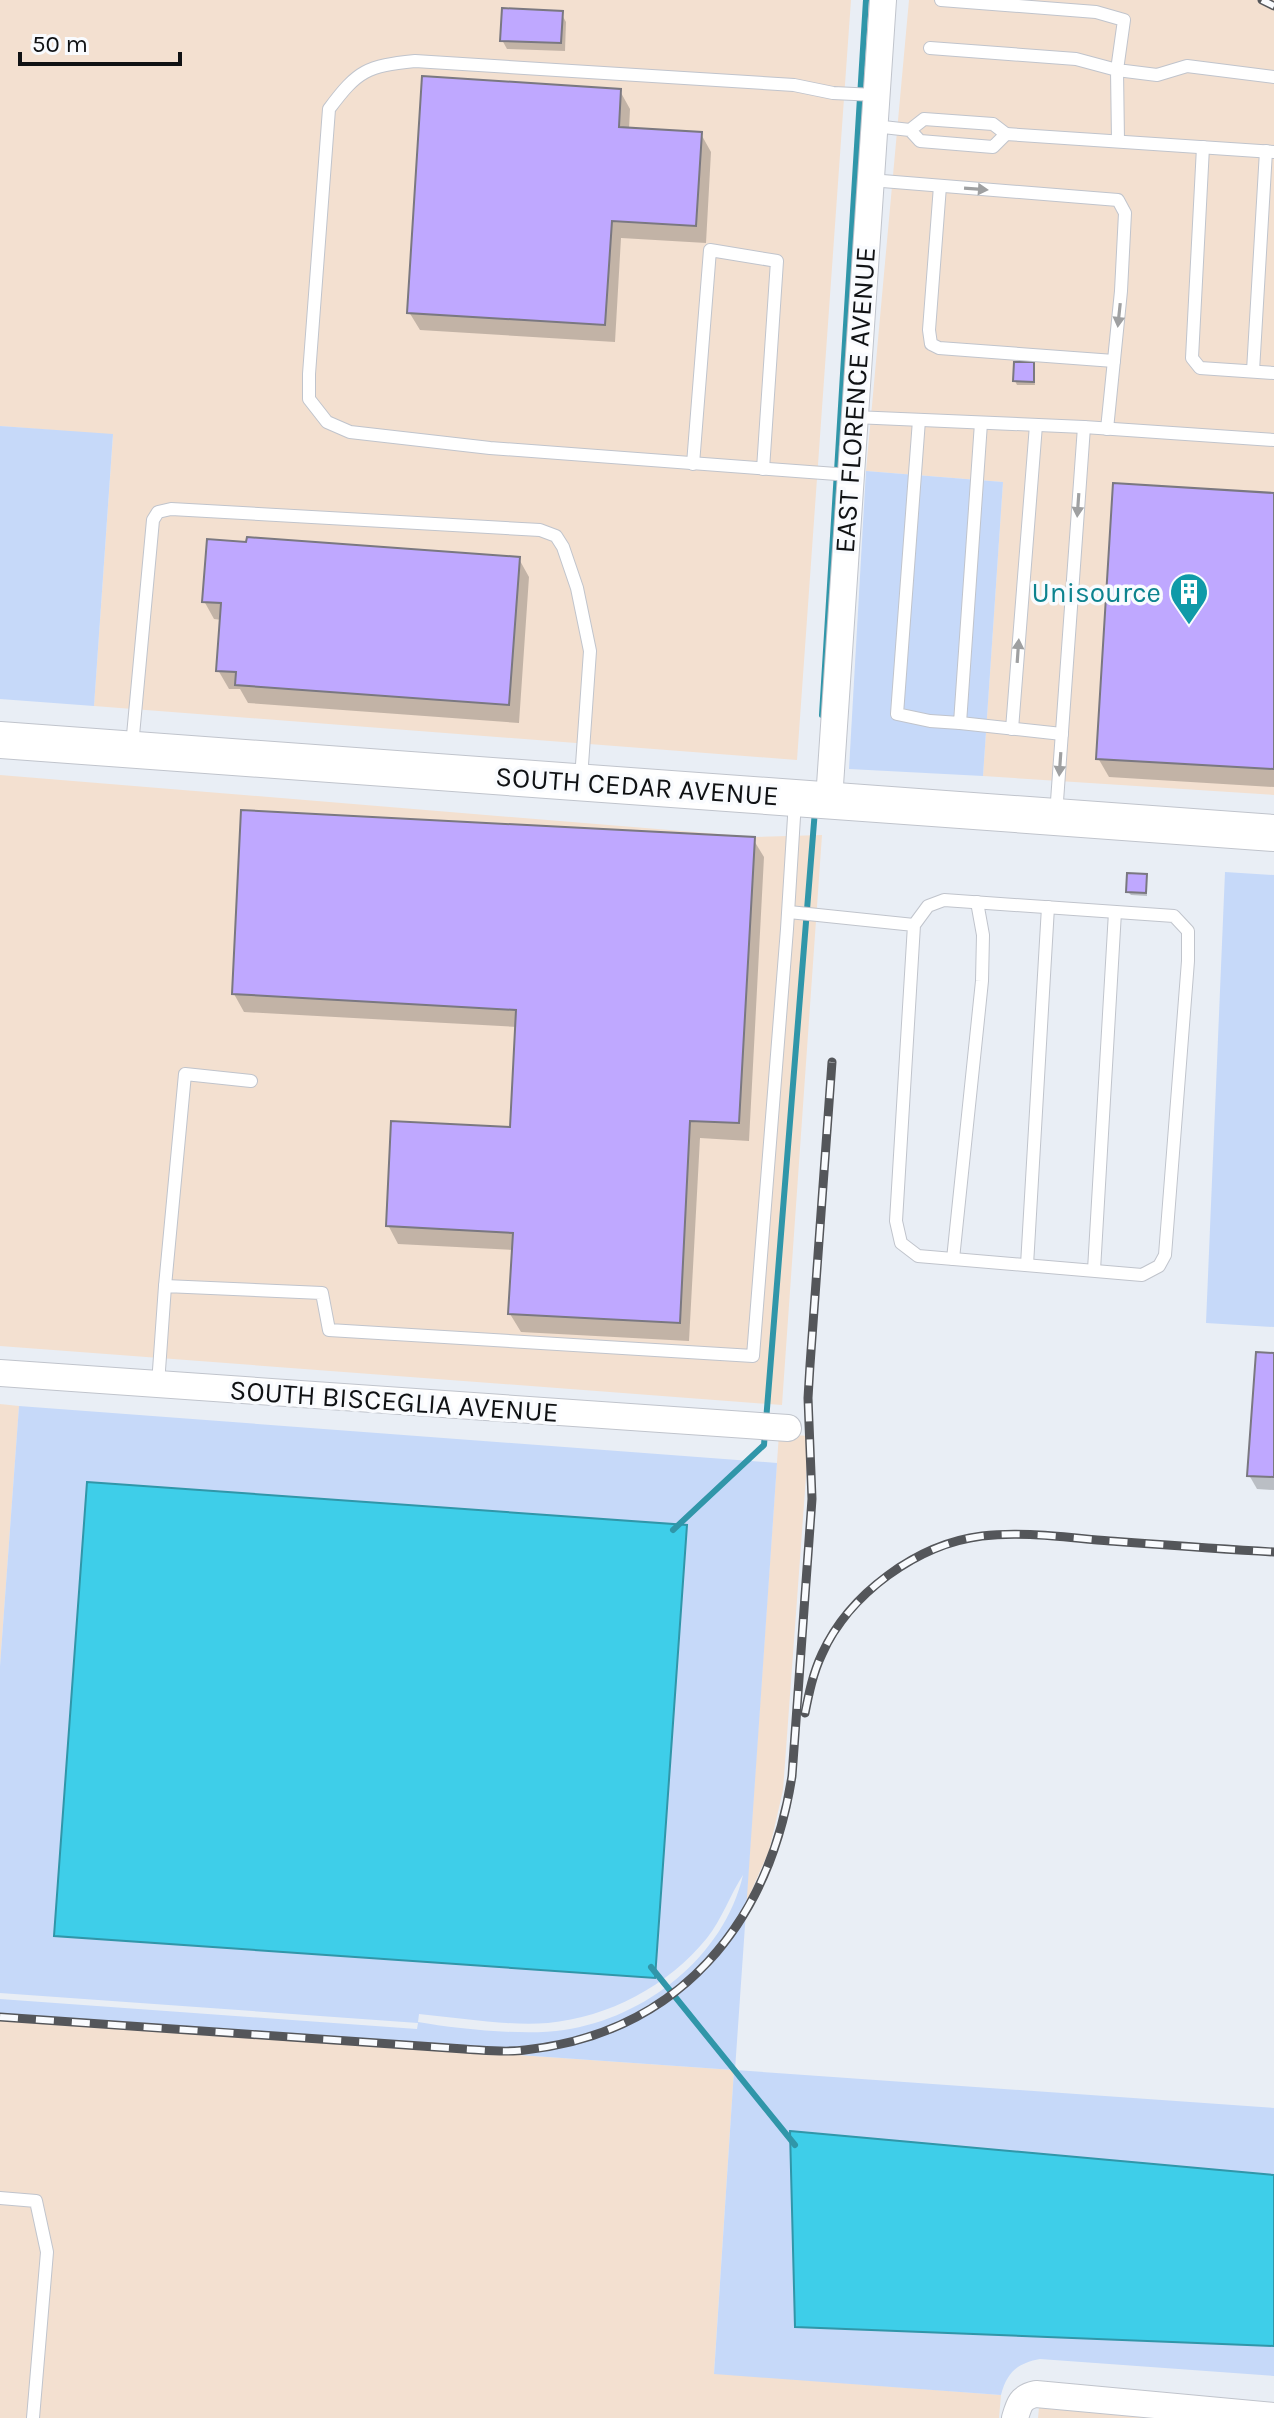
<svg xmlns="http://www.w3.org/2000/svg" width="1274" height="2418" viewBox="0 0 1274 2418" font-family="Karla,sans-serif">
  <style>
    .industrial { fill: #f3e0d0 }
    .green { fill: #c6d9f9; fill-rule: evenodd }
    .water { fill: #3ecee9; stroke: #3096a9; stroke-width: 2 }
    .shadow { fill: #0003 }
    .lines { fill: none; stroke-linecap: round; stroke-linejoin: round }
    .stream { stroke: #3096a9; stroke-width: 6 }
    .building { fill: #bfa8ff; stroke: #7a7880; stroke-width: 2 }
    .service-casing { stroke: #c0c4cc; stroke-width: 14 }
    .minor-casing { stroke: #c0c4cc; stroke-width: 28 }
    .secondary-casing { stroke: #c0c4cc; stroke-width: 38 }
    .service { stroke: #fff; stroke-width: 12 }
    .minor { stroke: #fff; stroke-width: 26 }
    .secondary { stroke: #fff; stroke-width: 36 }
    .rail-casing { stroke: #54565a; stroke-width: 9 }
    .rail { stroke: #f9fbfe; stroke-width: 6; stroke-dasharray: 18; stroke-linecap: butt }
    .oneway { fill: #9fa0a1 }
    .labels { text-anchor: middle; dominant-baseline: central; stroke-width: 7; stroke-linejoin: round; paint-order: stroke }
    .street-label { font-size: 28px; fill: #101214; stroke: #f9fbfe }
    .culture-label { font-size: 28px; fill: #0d838f; stroke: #f9fbfe; text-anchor: end }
  </style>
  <rect width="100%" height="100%" fill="#e9eef5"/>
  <g class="industrial">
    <polygon points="0,0 851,0 797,760 94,706 113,435 0,426"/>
    <polygon points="909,0 1274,0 1274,795 983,776 1003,482 866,471"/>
    <polygon points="0,775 755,837 822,835 782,1405 0,1346"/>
    <polygon points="0,1404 19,1406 0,1666"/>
    <polygon points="779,1434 809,1436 783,1790 769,1851 746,1903"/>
    <polygon points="0,2019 734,2070 714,2373 1001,2395 999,2418 0,2418"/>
    <polygon points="1040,2398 1274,2418 1038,2418"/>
  </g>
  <g class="green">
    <polygon points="0,426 113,434 94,706 0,699"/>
    <polygon points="866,471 1003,482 983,776 849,769"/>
    <polygon points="1225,872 1274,875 1274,1327 1206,1323"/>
    <path d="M19,1406L777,1463L735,2070L1274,2108V2376L1040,2359C1018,2363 1007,2372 1001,2395L714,2374L734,2070L0,2019V1999L417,2029L418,2023L0,1993V1666ZM743,1875C724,1957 645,2018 564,2030C526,2036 457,2029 418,2022L419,2014C462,2018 506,2026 548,2023C609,2017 668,1986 707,1938C722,1919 730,1895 743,1875Z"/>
  </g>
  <g class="water">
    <polygon points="87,1482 687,1525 655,1978 54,1936"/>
    <polygon points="790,2131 1274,2175 1274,2346 795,2327"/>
  </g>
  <g class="shadow">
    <polygon points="561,13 566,22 565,51 507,49 502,40"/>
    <polygon points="620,91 630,109 629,129 701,134 711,152 706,243 621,238 615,342 420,330 409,312"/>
    <polygon points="1033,364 1035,385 1017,385 1015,381"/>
    <polygon points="1274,495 1274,787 1109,777 1098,758"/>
    <polygon points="248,544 519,559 529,577 519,723 248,703 240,689 229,689 218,670 222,620 214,619 204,601"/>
    <polygon points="753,839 764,857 749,1141 700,1138 689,1341 521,1332 510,1314 514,1250 398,1244 388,1225 512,1129 517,1027 244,1012 234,994"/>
    <polygon points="1146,876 1147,896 1131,895 1128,892"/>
    <polygon points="1274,1355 1274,1490 1257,1489 1249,1475"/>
  </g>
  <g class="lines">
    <g class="stream">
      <polyline points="822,715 866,0"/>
      <polyline points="766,1421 815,810"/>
      <polyline points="673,1530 764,1445 765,1432"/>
      <polyline points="651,1967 795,2145"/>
    </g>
  </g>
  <g class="building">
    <polygon points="502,8 563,11 561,43 500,41"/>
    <polygon points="422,76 621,89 619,127 702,132 696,226 612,221 605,325 407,313"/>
    <polygon points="1014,362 1034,362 1034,382 1013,381"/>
    <polygon points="1113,483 1274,493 1274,769 1096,759"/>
    <polygon points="247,537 520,557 509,705 235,685 236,672 216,671 221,603 202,602 207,539 246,542"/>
    <polygon points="241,810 755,837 739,1123 690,1121 680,1323 508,1314 513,1233 386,1226 391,1121 510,1127 516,1010 232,994"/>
    <polygon points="1127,873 1147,874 1146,893 1126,892"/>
    <polygon points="1256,1352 1274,1353 1274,1477 1247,1476"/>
  </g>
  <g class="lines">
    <defs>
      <g id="service">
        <polyline points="941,0 1096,12 1124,20 1117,70 1157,75 1187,66 1274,77"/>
        <polyline points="930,48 1076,59 1117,70 1118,141"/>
        <polyline points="874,126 910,130 920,141 993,147 1006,134 993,124 924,119 910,130"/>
        <polyline points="1006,134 1274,152"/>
        <polyline points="1203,147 1192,358 1200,368 1274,373"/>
        <polyline points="870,180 1118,200 1125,213 1121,291 1107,429"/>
        <polyline points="940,186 929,330 931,344 939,348 1114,361"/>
        <polyline points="1253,371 1266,151"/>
        <polyline points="854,417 1084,427 1274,440"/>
        <polyline points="919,420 897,714 930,721 960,723 981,423"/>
        <polyline points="693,464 710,250 777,261 763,469"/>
        <path d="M850,475L490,448L350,432L327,422L309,399V374L329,109C358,70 367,66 415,61L794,85L833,93L876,95"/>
        <polyline points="960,723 1062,734"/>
        <polyline points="1012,729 1036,425"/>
        <polyline points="132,746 153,520 158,512 171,509 540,530 556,536 563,547 577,588 590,651 581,779"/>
        <polyline points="1056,815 1084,427"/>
        <polyline points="789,912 914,925 928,906 944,900 1174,916 1188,931 1188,961 1165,1255 1159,1266 1142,1275 918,1256 901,1243 896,1221 914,925"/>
        <polyline points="953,1259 982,981 983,935 977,902"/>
        <polyline points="1027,1265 1048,907"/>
        <polyline points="1094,1270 1115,912"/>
        <polyline points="165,1286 185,1074 251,1081"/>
        <polyline points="158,1384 165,1286 322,1293 329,1330 753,1356 787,929 795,801"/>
        <polyline points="0,2198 36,2201 47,2252 33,2418"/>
      </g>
      <g id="minor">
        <polyline points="829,800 883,0"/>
        <polyline points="0,1373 788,1428"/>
        <path d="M1015,2418C1019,2404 1021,2397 1036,2394L1274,2416"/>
      </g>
      <polyline id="secondary" points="0,740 1274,833"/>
    </defs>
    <use href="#service" class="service-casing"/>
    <use href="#minor" class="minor-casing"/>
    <use href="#secondary" class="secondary-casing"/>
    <use href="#service" class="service"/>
    <use href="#minor" class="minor"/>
    <use href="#secondary" class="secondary"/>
    <defs>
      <g id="rail">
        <polyline points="1262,0 1274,6"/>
        <path d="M805,1713C809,1693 813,1673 822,1654C849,1594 917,1544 982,1536C1024,1531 1068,1538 1110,1541C1165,1545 1219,1549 1274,1552"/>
        <path d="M0,2017L464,2049C484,2050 505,2053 525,2050C680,2033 769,1923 792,1776L812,1499L808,1398L810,1365L832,1062"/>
      </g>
    </defs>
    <use href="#rail" class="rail-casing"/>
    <use href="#rail" class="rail"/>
  </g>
  <defs><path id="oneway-solid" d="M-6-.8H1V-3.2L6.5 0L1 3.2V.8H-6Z" transform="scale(2)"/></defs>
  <g class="oneway">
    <use href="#oneway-solid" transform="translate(976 189) rotate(4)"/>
    <use href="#oneway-solid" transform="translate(1119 315) rotate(96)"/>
    <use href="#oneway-solid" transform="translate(1078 505) rotate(94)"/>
    <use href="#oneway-solid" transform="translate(1018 651) rotate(-86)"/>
    <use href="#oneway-solid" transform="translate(1060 764) rotate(94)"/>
  </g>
  <defs>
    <symbol id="building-pin" viewBox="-11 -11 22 30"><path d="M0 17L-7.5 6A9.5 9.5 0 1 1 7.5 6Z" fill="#0f9aa8" stroke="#f9fbfe"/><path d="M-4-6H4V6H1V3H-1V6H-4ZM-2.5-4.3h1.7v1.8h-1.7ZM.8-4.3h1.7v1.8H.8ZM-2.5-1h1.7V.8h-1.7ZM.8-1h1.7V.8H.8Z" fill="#fff"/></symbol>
  </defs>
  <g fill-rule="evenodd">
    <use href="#building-pin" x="1167" y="570" width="44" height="60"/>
  </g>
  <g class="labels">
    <g class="street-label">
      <text transform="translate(855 400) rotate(-86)">EAST FLORENCE AVENUE</text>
      <text transform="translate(637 786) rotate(4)">SOUTH CEDAR AVENUE</text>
      <text transform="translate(394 1401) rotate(4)">SOUTH BISCEGLIA AVENUE</text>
    </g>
    <g class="culture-label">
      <text x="1161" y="592">Unisource</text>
    </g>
  </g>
  <path d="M20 52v12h160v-12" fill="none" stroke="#101214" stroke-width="4"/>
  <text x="32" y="52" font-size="24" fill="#101214" stroke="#f9fbfe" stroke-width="6" paint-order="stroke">50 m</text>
</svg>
